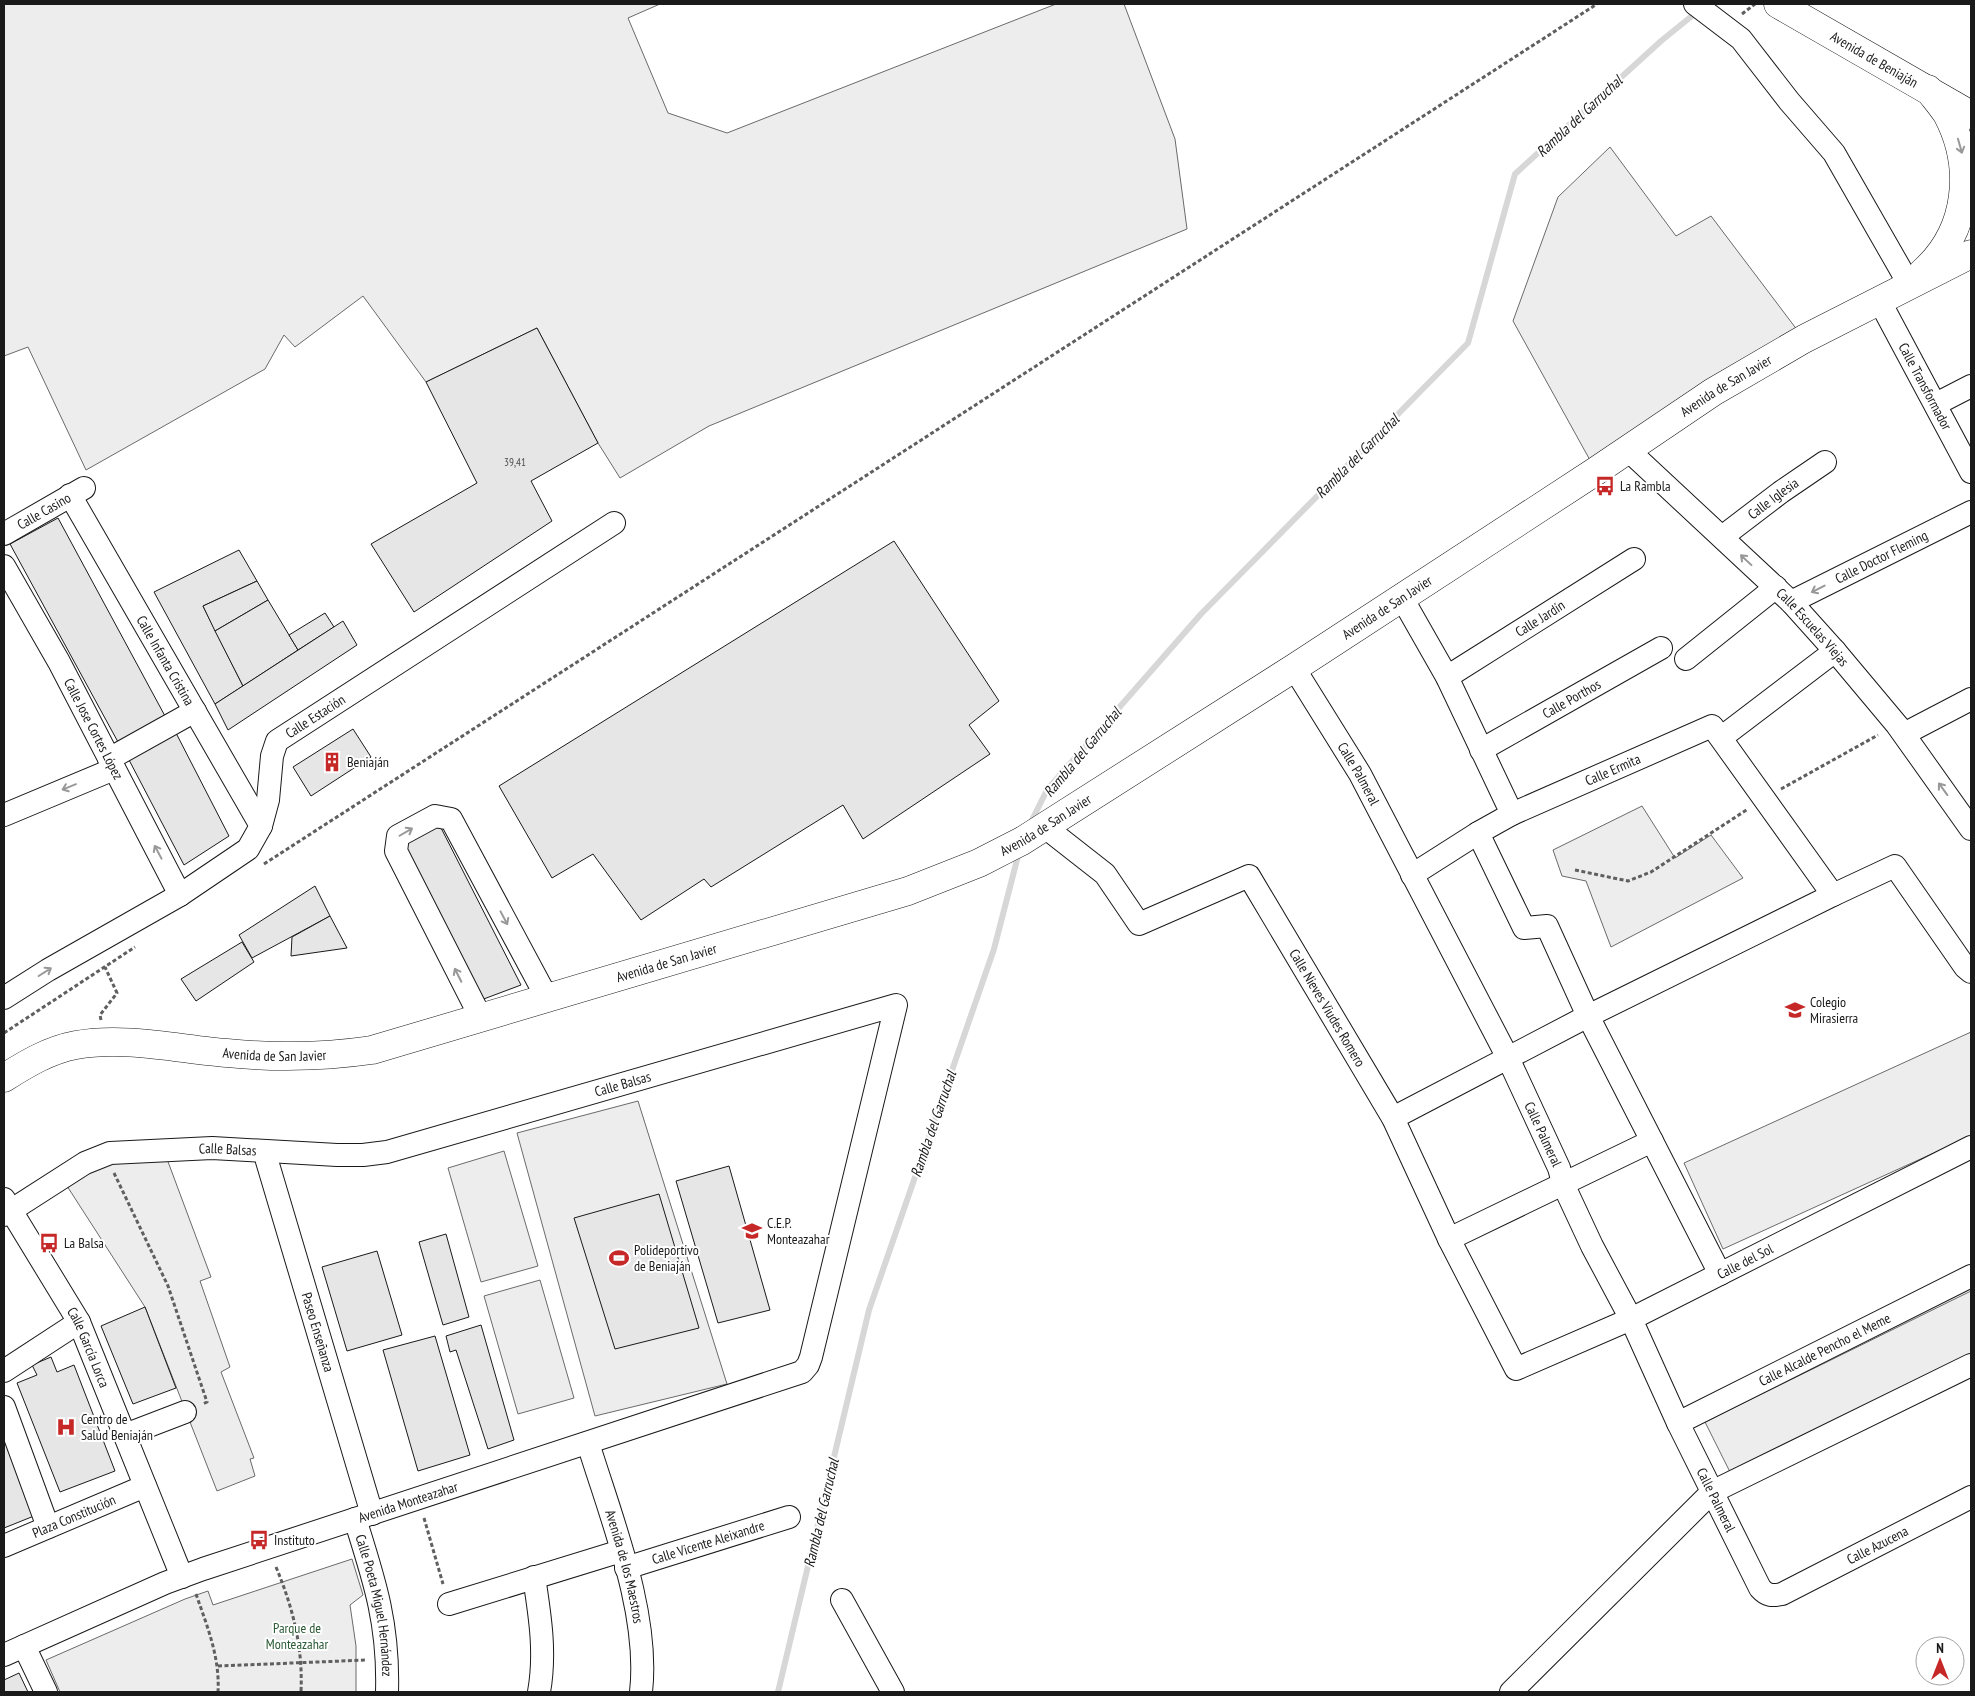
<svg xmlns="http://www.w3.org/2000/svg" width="1975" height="1696" viewBox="0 0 1975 1696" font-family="'PT Sans Narrow',sans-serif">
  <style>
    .built { fill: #ededed; stroke: #6a6a6a }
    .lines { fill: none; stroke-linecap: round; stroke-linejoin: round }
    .stream { stroke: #d7d7d7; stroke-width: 6 }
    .building { fill: #e6e6e6; stroke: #1a1a1a }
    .minor-casing { stroke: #1a1a1a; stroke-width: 24 }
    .major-casing { stroke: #1a1a1a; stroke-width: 29 }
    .path { stroke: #5f5f5f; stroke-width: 3; stroke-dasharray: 4 2.5; stroke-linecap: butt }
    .minor { stroke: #fff; stroke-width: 22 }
    .major { stroke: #fff; stroke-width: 28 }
    .oneway { stroke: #989898 }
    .labels { text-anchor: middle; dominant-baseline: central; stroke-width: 4; stroke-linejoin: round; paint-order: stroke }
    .number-label { font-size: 11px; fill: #4d4d4d }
    .street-label { font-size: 14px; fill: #1a1a1a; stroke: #fff }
    .poi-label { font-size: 14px; fill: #1a1a1a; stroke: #fff; text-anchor: start }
    .park-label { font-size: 14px; fill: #2b5a34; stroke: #fff }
    .water-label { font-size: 15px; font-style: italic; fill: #1a1a1a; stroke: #fff }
  </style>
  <rect width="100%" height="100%" fill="#fff"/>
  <g class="built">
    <polygon points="4,4 660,4 628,18 668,113 727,133 1056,4 1124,4 1175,139 1187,229 709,426 620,478 598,443 537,328 426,382 363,296 295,347 284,335 265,369 86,470 28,347 4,356"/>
    <polygon points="1610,147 1676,236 1711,216 1804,339 1596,471 1513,321 1558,197"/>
    <polygon points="1642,806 1675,858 1711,835 1743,878 1611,947 1586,881 1562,876 1553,850"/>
    <polygon points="1971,1032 1971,1136 1723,1249 1684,1163"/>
    <polygon points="638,1101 727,1384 595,1416 517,1133"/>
    <polygon points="504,1151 538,1266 481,1282 448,1168"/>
    <polygon points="167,1159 211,1277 200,1281 230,1367 221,1372 254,1458 250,1459 255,1476 217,1491 145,1307 67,1186 99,1165"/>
    <polygon points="540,1280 574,1398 518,1414 484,1296"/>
    <polygon points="1971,1291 1971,1358 1732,1476 1705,1422"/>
    <polygon points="352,1559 363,1595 350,1605 356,1646 356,1692 60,1692 46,1660 185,1599 208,1591 213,1605"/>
  </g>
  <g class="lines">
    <g class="stream">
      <polyline points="1030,824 1047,790 1201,614 1468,343 1515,174 1661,41 1698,11"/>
      <polyline points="778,1692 869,1310 994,949 1019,852"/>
    </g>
  </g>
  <g class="building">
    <polygon points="537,328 598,443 531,481 552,521 414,612 371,544 477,483 426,382"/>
    <polygon points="58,518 165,716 118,742 10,544"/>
    <polygon points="894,541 999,701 969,725 990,754 863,839 843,805 711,887 704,879 641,920 593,854 552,878 499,786"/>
    <polygon points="239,550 257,581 203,606 243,686 215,704 154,592"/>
    <polygon points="257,581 268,600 215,631 203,606"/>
    <polygon points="268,600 298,650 243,686 215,631"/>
    <polygon points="325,613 334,627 298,650 289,635"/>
    <polygon points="343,621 357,645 228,730 215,704"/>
    <polygon points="353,729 371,757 311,796 293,767"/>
    <polygon points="176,733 229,836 184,865 128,758"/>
    <polygon points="439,824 521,985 481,1000 401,846"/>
    <polygon points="315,886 330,916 252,958 239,935"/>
    <polygon points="330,916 347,948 291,956 292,937"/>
    <polygon points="242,942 254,962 196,1001 181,979"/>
    <polygon points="729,1166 770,1310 718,1323 676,1181"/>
    <polygon points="659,1194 699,1328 615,1349 574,1218"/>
    <polygon points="446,1234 469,1317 443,1325 419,1242"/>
    <polygon points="377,1251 402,1335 347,1351 322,1267"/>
    <polygon points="145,1307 176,1388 133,1404 101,1326"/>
    <polygon points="481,1325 514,1440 488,1449 456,1350 450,1352 446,1336"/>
    <polygon points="435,1336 470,1455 418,1471 383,1350"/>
    <polygon points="51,1357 57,1372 74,1365 115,1471 60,1492 17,1383 37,1375 32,1365"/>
    <polygon points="4,1439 34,1516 4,1528"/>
    <polygon points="19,1673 28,1692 4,1692 4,1680"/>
  </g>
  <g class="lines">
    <defs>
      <g id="minor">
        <polyline points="1695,4 1741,39 1789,101 1834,153 1909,284"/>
        <path id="s1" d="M1879,300L1971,472"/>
        <polyline points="1936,404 1971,386"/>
        <path id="s2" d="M1628,450L1791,602L1835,651L1897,725L1971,829"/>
        <path id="s3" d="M70,495L261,826"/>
        <path id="s4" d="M4,534L84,488"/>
        <path id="s5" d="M1722,537L1781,492L1825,462"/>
        <path id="s6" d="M4,566L59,662L180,895"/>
        <path id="s7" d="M1791,602L1971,512"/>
        <polyline points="1686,659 1776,587"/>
        <path id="s8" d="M1294,668L1360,774L1508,1058L1559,1168L1564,1186L1592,1246L1631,1319L1678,1423L1760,1588C1767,1596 1772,1596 1782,1594L1971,1497"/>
        <path id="s9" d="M1447,677L1634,559"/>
        <polyline points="1904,734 1971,699"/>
        <polyline points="1722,737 1835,651"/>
        <path id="s10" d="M1481,750L1661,648"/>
        <polyline points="109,759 195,711"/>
        <path id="s11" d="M1512,814L1712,726L1833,895L1895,866L1965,967L1971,972"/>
        <polyline points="4,815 114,769"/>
        <path id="s12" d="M1045,827L1105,874L1139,924L1249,876L1393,1118L1449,1239L1516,1369L1631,1319L1971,1147"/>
        <polyline points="1412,875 1478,833"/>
        <path id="s13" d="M4,998L48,970L180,895L248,849L261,826L268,800L272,756L277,741L614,523"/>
        <polyline points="481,1018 396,851 398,836 435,816 451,819 547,998"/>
        <polyline points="1393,1118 1588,1016 1547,926 1524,928 1478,833 1512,814 1447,677 1402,598"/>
        <path id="s14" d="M264,1151L372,1514"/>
        <path id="s15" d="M4,1199L79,1322L182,1577"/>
        <path id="s16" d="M4,1215L85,1163L110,1153L212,1148L337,1155H363L387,1152L896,1005L811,1357L808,1365L802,1372L203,1569L165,1583L4,1655"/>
        <polyline points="1449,1239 1652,1141"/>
        <polyline points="1720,1274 1588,1016 1833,895"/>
        <polyline points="4,1371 79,1322"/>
        <polyline points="4,1407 48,1527"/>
        <path id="s17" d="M1678,1423L1971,1276"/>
        <polyline points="125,1435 185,1412"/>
        <path id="s18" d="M588,1443C611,1518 650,1613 641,1692"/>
        <path id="s19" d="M355,1519C375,1582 389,1625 387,1692"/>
        <path id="s20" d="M4,1546L145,1486"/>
        <path id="s21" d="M626,1568L789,1517"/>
        <path d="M534,1577C540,1616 546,1653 539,1692"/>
        <polyline points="842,1600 893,1692"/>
        <polyline points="449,1604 621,1551"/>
        <polyline points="24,1646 46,1692"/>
        <polyline points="1511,1692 1712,1492 1971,1365"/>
      </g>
      <g id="major">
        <path id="s22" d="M1778,4L1971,115"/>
        <path d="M1923,272C1969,231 1975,167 1947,114C1941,105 1934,97 1928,89"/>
        <path id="s23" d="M4,1078C26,1064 49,1050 76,1045C124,1036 179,1049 227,1053C276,1058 323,1057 372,1050L908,891L979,863L1022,841L1294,668L1596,471L1713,392L1804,339L1971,254"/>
      </g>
    </defs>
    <use href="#minor" class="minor-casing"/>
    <use href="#major" class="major-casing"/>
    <g class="path">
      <polyline points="1742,14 1755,4"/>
      <polyline points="1781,789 1878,735"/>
      <polyline points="264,864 1597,4"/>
      <polyline points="1575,870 1628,881 1651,872 1748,809"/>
      <polyline points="101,1020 100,1015 117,993 105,967"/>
      <polyline points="4,1033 135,947"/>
      <polyline points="114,1173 168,1286 207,1402 203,1404"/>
      <polyline points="424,1518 443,1584"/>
      <path d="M276,1567C293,1608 303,1647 301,1692"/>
      <path d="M196,1594C207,1626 220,1657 218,1692"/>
      <polyline points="218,1666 367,1660"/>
    </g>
    <use href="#minor" class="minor"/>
    <use href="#major" class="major"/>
  </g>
  <defs><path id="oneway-shaft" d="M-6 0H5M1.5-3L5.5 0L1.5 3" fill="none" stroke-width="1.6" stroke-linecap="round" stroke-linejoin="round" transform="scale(1.25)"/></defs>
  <g class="oneway">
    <use href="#oneway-shaft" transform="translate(1960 146) rotate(74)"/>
    <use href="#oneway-shaft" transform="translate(1746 560) rotate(-137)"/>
    <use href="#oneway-shaft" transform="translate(1818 589) rotate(153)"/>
    <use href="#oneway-shaft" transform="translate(69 787) rotate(158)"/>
    <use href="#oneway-shaft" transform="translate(1943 789) rotate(-126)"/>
    <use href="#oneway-shaft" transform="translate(406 832) rotate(-30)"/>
    <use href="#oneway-shaft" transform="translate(158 852) rotate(-118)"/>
    <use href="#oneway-shaft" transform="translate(504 918) rotate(62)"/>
    <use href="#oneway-shaft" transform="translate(45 972) rotate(-32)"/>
    <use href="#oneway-shaft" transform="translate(458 975) rotate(-117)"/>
  </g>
  <defs>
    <symbol id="bus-bare" viewBox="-9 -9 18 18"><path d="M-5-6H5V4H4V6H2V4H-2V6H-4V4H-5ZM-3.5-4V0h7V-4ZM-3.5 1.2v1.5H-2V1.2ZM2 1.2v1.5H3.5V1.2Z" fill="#c62828" stroke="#fff" stroke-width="2.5" paint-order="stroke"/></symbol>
    <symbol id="building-bare" viewBox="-9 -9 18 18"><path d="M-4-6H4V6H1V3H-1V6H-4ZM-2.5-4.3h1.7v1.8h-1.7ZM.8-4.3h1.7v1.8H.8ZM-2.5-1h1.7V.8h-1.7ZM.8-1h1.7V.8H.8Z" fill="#c62828" stroke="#fff" stroke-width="2.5" paint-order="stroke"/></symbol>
    <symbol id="school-bare" viewBox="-9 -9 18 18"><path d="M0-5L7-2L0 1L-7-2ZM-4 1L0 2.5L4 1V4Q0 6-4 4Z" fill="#c62828" stroke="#fff" stroke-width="2.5" paint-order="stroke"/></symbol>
    <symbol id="stadium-bare" viewBox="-9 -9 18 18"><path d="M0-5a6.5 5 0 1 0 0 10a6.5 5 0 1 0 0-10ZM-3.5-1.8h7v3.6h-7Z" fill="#c62828" stroke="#fff" stroke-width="2.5" paint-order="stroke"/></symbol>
    <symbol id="hospital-bare" viewBox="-9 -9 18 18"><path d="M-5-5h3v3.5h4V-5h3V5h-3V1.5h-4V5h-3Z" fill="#c62828" stroke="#fff" stroke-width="2.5" paint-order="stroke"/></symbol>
  </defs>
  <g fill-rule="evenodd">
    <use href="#bus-bare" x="1591" y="472" width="28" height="28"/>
    <use href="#building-bare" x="318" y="748" width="28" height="28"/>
    <use href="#school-bare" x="1781" y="996" width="28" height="28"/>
    <use href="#school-bare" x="738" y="1217" width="28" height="28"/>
    <use href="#bus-bare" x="35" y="1229" width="28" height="28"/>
    <use href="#stadium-bare" x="605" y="1244" width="28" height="28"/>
    <use href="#hospital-bare" x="52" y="1413" width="28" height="28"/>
    <use href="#bus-bare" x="245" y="1526" width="28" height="28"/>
  </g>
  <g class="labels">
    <g class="number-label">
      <text x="515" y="462">39,41</text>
    </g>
    <g class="street-label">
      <text stroke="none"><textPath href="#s22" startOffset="111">Avenida de Beniaján</textPath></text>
      <text stroke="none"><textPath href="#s23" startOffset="1899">Avenida de San Javier</textPath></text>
      <text stroke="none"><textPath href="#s1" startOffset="98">Calle Transformador</textPath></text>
      <text stroke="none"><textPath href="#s5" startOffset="64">Calle Iglesia</textPath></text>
      <text stroke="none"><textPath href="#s4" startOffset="46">Calle Casino</textPath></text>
      <text stroke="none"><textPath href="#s7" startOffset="101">Calle Doctor Fleming</textPath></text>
      <text stroke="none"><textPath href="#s23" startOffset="1494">Avenida de San Javier</textPath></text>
      <text stroke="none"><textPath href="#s9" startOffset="110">Calle Jardín</textPath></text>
      <text stroke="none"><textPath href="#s2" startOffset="256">Calle Escuelas Viejas</textPath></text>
      <text stroke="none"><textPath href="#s3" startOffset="191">Calle Infanta Cristina</textPath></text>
      <text stroke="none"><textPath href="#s10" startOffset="104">Calle Porthos</textPath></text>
      <text stroke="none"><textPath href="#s13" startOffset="445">Calle Estación</textPath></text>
      <text stroke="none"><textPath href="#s6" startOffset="186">Calle Jose Cortes López</textPath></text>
      <text stroke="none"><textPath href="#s11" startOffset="110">Calle Ermita</textPath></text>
      <text stroke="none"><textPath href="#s8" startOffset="124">Calle Palmeral</textPath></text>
      <text stroke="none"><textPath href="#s23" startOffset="1089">Avenida de San Javier</textPath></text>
      <text stroke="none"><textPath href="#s23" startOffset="684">Avenida de San Javier</textPath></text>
      <text stroke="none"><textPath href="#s12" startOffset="410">Calle Nieves Viudes Romero</textPath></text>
      <text stroke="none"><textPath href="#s23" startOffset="279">Avenida de San Javier</textPath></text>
      <text stroke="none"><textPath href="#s16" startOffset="646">Calle Balsas</textPath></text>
      <text stroke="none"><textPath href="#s8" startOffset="529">Calle Palmeral</textPath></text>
      <text stroke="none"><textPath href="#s16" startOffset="241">Calle Balsas</textPath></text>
      <text stroke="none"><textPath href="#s12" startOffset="1071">Calle del Sol</textPath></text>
      <text stroke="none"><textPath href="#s14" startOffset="189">Paseo Enseñanza</textPath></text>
      <text stroke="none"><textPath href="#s15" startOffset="171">Calle García Lorca</textPath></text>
      <text stroke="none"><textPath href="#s17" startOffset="164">Calle Alcalde Pencho el Meme</textPath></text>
      <text stroke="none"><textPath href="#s8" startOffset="934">Calle Palmeral</textPath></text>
      <text transform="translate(408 1502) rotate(-18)">Avenida Monteazahar</text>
      <text stroke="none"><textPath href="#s20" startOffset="76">Plaza Constitución</textPath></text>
      <text stroke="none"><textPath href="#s21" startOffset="86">Calle Vicente Aleixandre</textPath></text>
      <text stroke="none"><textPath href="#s8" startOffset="1164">Calle Azucena</textPath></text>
      <text stroke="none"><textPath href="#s18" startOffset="129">Avenida de los Maestros</textPath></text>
      <text stroke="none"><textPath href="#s19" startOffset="89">Calle Poeta Miguel Hernández</textPath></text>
    </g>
    <g class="poi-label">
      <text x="1620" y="486">La Rambla</text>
      <text x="347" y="762">Beniaján</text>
      <text x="1810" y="1002">Colegio<tspan x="1810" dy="16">Mirasierra</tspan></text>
      <text x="767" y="1223">C.E.P.<tspan x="767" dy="16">Monteazahar</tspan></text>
      <text x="64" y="1243">La Balsa</text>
      <text x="634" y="1250">Polideportivo<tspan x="634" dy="16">de Beniaján</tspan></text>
      <text x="81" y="1419">Centro de<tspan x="81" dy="16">Salud Beniaján</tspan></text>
      <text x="274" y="1540">Instituto</text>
    </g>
    <g class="park-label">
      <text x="297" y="1628">Parque de<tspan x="297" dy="16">Monteazahar</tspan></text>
    </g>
    <g class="water-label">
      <text transform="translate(1579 116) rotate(-43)">Rambla del Garruchal</text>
      <text transform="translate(1357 456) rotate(-45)">Rambla del Garruchal</text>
      <text transform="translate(1082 752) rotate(-50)">Rambla del Garruchal</text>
      <text transform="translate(933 1124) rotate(-71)">Rambla del Garruchal</text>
      <text transform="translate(821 1513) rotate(-77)">Rambla del Garruchal</text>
    </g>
  </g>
  <rect width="1975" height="1696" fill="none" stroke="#1a1a1a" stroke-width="10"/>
  <g transform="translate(1940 1661)"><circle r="24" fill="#ffffff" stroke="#a3a3a3"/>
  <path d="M0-4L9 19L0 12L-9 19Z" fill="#c62828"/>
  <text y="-8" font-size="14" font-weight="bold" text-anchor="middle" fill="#1a1a1a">N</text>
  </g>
</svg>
